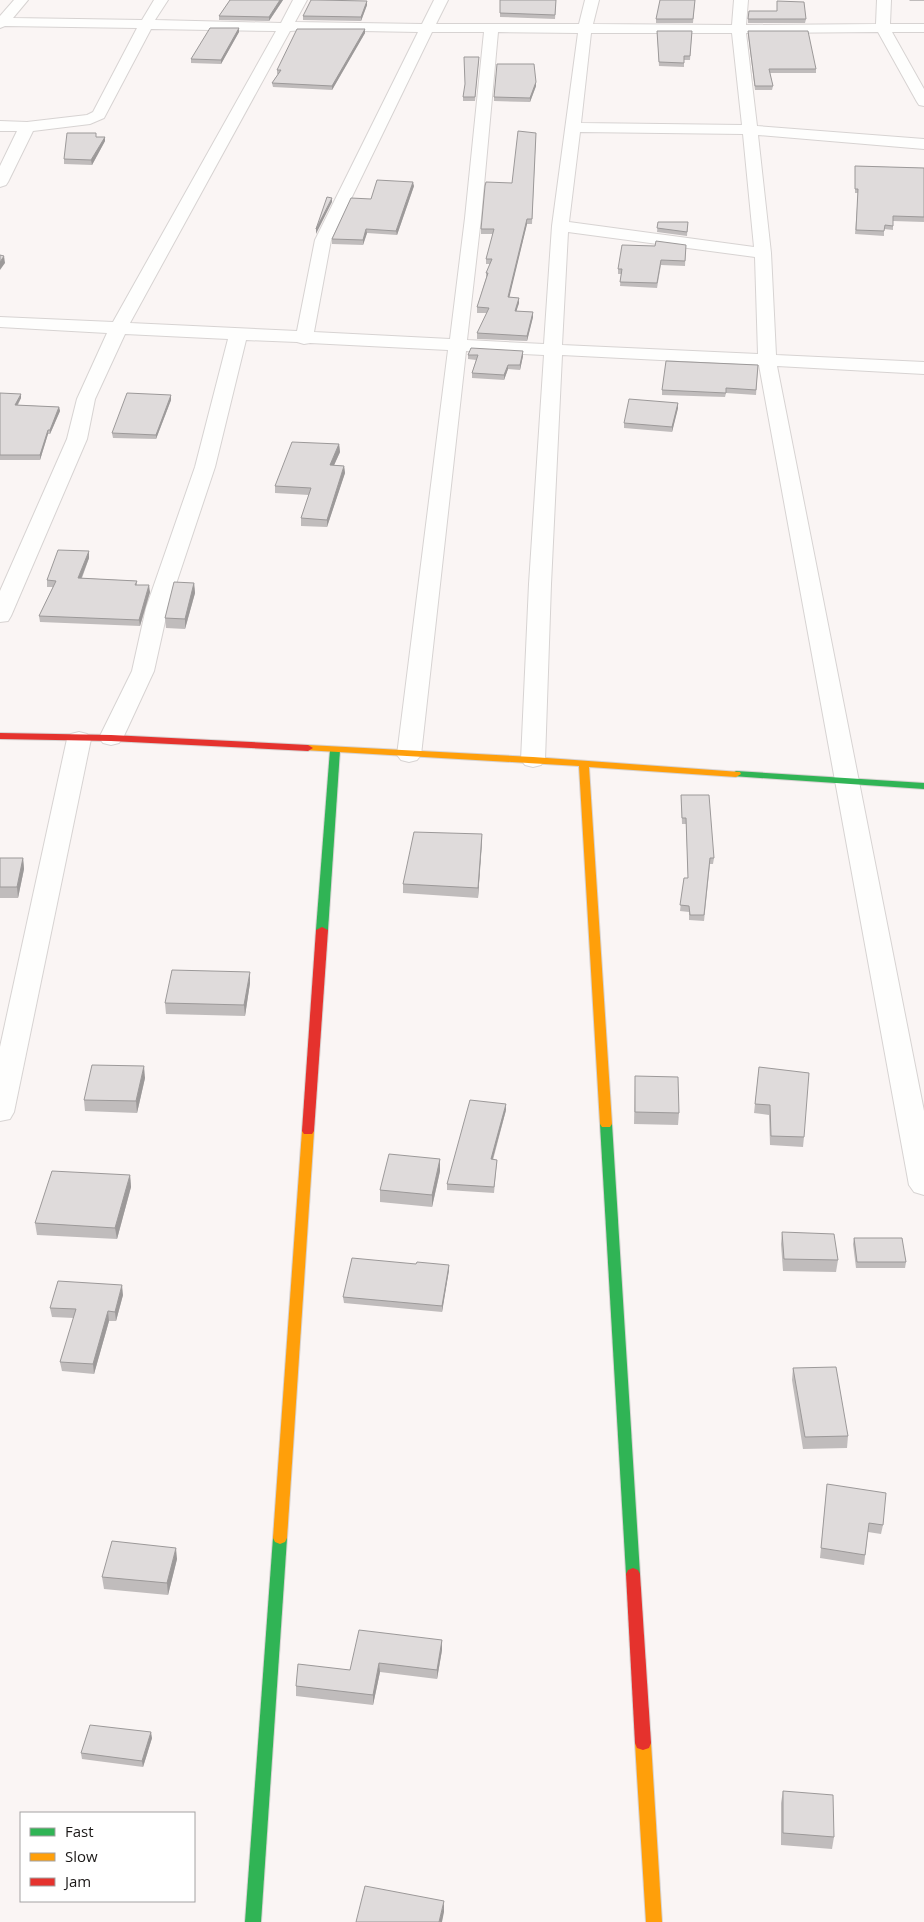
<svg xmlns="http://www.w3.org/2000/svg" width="924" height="1922" viewBox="0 0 924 1922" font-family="'Open Sans',sans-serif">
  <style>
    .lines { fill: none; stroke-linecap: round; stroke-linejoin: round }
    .street-casing { stroke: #d7d3d2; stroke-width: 2 }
    .fast-casing { stroke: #d7d3d2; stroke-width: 2 }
    .slow-casing { stroke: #d7d3d2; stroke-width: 2 }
    .jam-casing { stroke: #d7d3d2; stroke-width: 2 }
    .street { fill: #fefefd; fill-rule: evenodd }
    .fast { fill: #30b455; fill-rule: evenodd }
    .slow { fill: #ff9f0a; fill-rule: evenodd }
    .jam { fill: #e5322d; fill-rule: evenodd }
    .wall { fill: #c0bcbc }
    .shaded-wall { fill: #9c9999 }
    .building { fill: #dfdbdb; stroke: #9c9999 }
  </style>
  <rect width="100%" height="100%" fill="#faf5f4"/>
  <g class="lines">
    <defs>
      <g id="street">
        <path d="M14,0H28L13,18L142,20L154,0H168L155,20L281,23L293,0H307L295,22L422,24L434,0H448L436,24H579L585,0H599L593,24L732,25L734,0H748L746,25L876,24L877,0H891L890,24H924V32H892L924,89V106L919,105L917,102L878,32L746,33L757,126L924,139V149L758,135L771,253L776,355L924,362V374L777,366L924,1111V1195L914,1192L909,1185L759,365L562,355L551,584L545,760L541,765L533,767L525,765L521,760L529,584L544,355L466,351L421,755L417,760L409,762L401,760L397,755L448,350L310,343L304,344L297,342L246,340L215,467L168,608L154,671L123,738L119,743L111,745L103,743L99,738L132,671L146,608L195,467L228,339L125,334L95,399L87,439L11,616L8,621L0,622V591L67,439L77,399L107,333L0,327V317L113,322L276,31L151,29L104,118L90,124L33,131L8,182L6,185L0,187V166L17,131H0V121L27,122L87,115L93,112L137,28L5,26L0,28V16ZM305,30L418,32L315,240L297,331L130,323L290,31ZM432,32H484L465,218L450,339L314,332L331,240ZM498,32L578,33L552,226L544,344L467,340L481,218ZM591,33H732L742,125L581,123ZM580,132L743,134L754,247L569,222ZM568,232L755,257L758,354L562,345Z"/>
        <polygon points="79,732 87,734 91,739 14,1112 10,1119 0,1121 0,1047 67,739 71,734"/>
      </g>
      <g id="fast">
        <polygon points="335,747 340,750 328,930 322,933 316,930 330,750"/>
        <polygon points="736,771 924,783 924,789 732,776 731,774"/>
        <polygon points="606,1120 612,1124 640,1574 638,1578 633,1580 628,1578 626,1574 600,1124"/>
        <polygon points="280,1532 285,1534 287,1538 261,1922 245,1922 273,1538 275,1534"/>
      </g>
      <g id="slow">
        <polygon points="308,745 533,757 740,772 741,774 736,777 589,767 612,1124 610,1127 602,1127 600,1124 579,766 304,750 303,748"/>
        <polygon points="308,1127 312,1128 314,1131 287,1538 285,1542 280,1544 275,1542 273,1538 302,1131 304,1128"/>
        <polygon points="643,1736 649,1738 651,1743 662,1922 646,1922 635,1743 637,1738"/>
      </g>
      <g id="jam">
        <polygon points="0,733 111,735 308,745 313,748 308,751 111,741 0,739"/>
        <polygon points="322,927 328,930 314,1131 312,1134 304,1134 302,1131 316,930"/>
        <polygon points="633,1568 638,1570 640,1574 651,1743 649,1748 643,1750 637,1748 635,1743 626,1574 628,1570"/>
      </g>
    </defs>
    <use href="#street" class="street-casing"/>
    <use href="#fast" class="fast-casing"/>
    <use href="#slow" class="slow-casing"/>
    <use href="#jam" class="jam-casing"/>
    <use href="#street" class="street"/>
    <use href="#fast" class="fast"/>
    <use href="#slow" class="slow"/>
    <use href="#jam" class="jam"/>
  </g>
  <g class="wall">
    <polygon points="230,0 283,0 269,21 219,20 219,16"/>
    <polygon points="500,0 556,0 555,19 500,17"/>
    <polygon points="695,0 693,23 656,23 656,19"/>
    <polygon points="909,0 924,0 924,1 910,1"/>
    <polygon points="367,1 367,5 361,21 303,20 303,16"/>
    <polygon points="748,19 806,19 805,23 748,23"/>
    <polygon points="239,28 239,32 221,64 191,63 191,59"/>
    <polygon points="365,29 365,33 332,90 273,87 272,83 278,74 277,74 277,70"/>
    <polygon points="657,31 692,31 690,60 684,60 684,67 659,66"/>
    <polygon points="748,31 816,69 816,73 770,73 773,86 772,90 755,90 748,35"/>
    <polygon points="479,57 475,101 463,101 463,97"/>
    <polygon points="536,82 536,86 530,102 494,101 494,97"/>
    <polygon points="536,133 532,224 527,224 509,297 519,298 519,303 516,311 533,312 533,317 527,341 477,339 477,333 487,313 477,313 477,307 486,278 486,273 490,264 486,264 486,259 493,234 481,234 481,229 512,183"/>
    <polygon points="97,137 105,137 105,141 92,165 64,164 64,159"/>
    <polygon points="855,166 924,168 924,222 893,221 893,230 884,229 884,236 855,234 858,193 855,193"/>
    <polygon points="414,186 397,235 367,233 363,245 332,244 332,239 371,199"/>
    <polygon points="658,222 688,222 687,236 657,232"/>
    <polygon points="686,245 685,266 661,265 657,288 620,286 621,274 618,274 618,269 655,246"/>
    <polygon points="523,351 523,356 520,370 508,369 504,380 472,378 472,373 476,360 468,359 468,355"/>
    <polygon points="758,365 756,395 726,393 725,397 662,395 662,390"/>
    <polygon points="0,393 21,398 18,405 59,407 60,411 50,434 48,434 40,460 0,460"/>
    <polygon points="171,395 171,400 156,439 113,438 112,433"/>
    <polygon points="678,403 678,408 672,432 624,428 624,423"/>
    <polygon points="339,444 340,452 334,465 344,466 345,473 327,527 301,526 301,518 309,495 275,493 275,486"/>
    <polygon points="89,551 89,558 82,578 137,581 137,585 150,592 140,626 40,622 39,616 53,587 47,587 47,580"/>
    <polygon points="194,583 195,593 185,629 166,628 165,618"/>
    <polygon points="681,795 714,858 713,864 710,864 704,921 689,920 689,912 680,911 684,878 688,878 686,824 682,824"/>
    <polygon points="482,834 478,898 403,893 403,884"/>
    <polygon points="0,858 23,858 24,869 18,898 0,898"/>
    <polygon points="250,983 245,1016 166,1014 165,1003"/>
    <polygon points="759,1067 804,1137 803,1147 770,1145 769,1115 754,1113"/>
    <polygon points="635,1076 679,1113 678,1125 634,1124"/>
    <polygon points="145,1078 137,1113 85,1111 84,1100"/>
    <polygon points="506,1110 493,1160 497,1160 494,1193 447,1190 447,1184"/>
    <polygon points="440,1159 440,1171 432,1207 380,1202 380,1190"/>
    <polygon points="130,1175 131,1187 117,1239 37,1235 35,1223"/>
    <polygon points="782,1232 838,1260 836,1272 783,1271 781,1244"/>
    <polygon points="854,1238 906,1262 905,1268 856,1268 853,1244"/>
    <polygon points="416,1264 449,1270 442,1312 344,1303 343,1297"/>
    <polygon points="123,1295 116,1321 109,1321 94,1374 62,1371 60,1362 74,1318 52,1317 50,1308"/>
    <polygon points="793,1368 848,1436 847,1448 803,1449 792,1380"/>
    <polygon points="827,1484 883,1525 881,1534 868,1532 864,1565 820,1558"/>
    <polygon points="177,1559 168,1595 104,1589 102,1577"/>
    <polygon points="442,1640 442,1650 437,1679 380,1672 373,1705 296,1696 296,1686 350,1670"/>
    <polygon points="152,1738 143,1767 82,1759 81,1753"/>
    <polygon points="783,1791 834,1837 832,1849 781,1845 781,1803"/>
  </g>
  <g class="shaded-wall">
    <polygon points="280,0 283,0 269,21 269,17"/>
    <polygon points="367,1 367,5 361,21 361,17"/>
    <polygon points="239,28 239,32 221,64 221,60"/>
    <polygon points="365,29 365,33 332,90 332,86"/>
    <polygon points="536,82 536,86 530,102 530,98"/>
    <polygon points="105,137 105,141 92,165 91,160"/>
    <polygon points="413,182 414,186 397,235 396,231"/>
    <polygon points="332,198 332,202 316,234 316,229"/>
    <polygon points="527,219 527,224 508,303 508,297"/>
    <polygon points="366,229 367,233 363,245 363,240"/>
    <polygon points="4,256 5,263 0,270 0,262"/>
    <polygon points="519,298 519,303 515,316 515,311"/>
    <polygon points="533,312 533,317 527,341 527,336"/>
    <polygon points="523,351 523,356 520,370 520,365"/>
    <polygon points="508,365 508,369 504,380 504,375"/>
    <polygon points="21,394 21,398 15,409 15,405"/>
    <polygon points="171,395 171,400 156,439 156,435"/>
    <polygon points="678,403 678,408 672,432 672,427"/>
    <polygon points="59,407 60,411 50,434 50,430"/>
    <polygon points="48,430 48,434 40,460 40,455"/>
    <polygon points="339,444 340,452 331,472 330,465"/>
    <polygon points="344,466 345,473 327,527 327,520"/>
    <polygon points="89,551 89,558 79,584 78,578"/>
    <polygon points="194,583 195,593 185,629 185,619"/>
    <polygon points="149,585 150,592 140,626 139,620"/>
    <polygon points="482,834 482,843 478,898 478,888"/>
    <polygon points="23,858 24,869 18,898 17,887"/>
    <polygon points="250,972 250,983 245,1016 244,1005"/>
    <polygon points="144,1066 145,1078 137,1113 136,1101"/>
    <polygon points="506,1104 506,1110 491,1165 491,1159"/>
    <polygon points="440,1159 440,1171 432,1207 432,1195"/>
    <polygon points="130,1175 131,1187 117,1239 115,1228"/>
    <polygon points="449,1265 449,1270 442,1312 442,1306"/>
    <polygon points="122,1285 123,1295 116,1321 115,1312"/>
    <polygon points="108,1311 109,1321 94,1374 93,1364"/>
    <polygon points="176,1548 177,1559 168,1595 167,1583"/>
    <polygon points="442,1640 442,1650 437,1679 437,1670"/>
    <polygon points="379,1663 380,1672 373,1705 373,1695"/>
    <polygon points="151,1732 152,1738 143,1767 142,1761"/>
    <polygon points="444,1901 444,1912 442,1922 439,1922"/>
  </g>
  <g class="building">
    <polygon points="230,0 280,0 269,17 219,16"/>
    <polygon points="311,0 317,0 367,1 361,17 303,16"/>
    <polygon points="500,0 556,0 555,15 500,13"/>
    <polygon points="660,0 695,0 693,19 656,19"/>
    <polygon points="777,1 804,2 806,19 748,19 749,11 777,11"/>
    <polygon points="210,28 239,28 221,60 191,59"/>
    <polygon points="297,29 365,29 332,86 272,83 281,70 277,70"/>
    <polygon points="657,31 692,31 690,56 684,56 684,63 659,62"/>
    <polygon points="748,31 808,31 816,69 769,69 773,86 755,86"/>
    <polygon points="464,57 479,57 475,97 463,97 465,84"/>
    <polygon points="497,64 534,64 536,82 530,98 494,97"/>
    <polygon points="518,131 536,133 532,219 527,219 508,297 519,298 515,311 533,312 527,336 477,333 489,308 477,307 488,273 486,273 492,259 486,259 494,229 481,229 485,186 486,182 512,183"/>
    <polygon points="67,133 96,133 96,137 105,137 91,160 64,159"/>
    <polygon points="855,166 924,168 924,217 893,216 893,226 885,225 884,231 856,230 858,189 855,189"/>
    <polygon points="377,180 413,182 396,231 366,229 363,240 332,239 351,198 371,199"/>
    <polygon points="327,197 332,198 316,229"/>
    <polygon points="658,222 688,222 687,232 657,228"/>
    <polygon points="656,241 686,245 685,261 661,260 657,283 620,282 622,269 618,269 622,245 655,246"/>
    <polygon points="0,255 4,256 0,262"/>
    <polygon points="471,348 523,351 520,365 508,365 504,375 472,373 478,355 468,355"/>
    <polygon points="666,361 758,365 756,390 726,388 726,393 662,390"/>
    <polygon points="0,393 21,394 15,405 59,407 50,430 48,430 40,455 0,455"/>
    <polygon points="127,393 171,395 156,435 112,433"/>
    <polygon points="629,399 678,403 672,427 624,423"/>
    <polygon points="292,442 339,444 330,465 344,466 327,520 301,518 311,488 275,486"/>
    <polygon points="58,550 89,551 78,578 137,581 135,585 149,585 139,620 39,616 56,581 47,580"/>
    <polygon points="174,582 194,583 185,619 165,618"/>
    <polygon points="681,795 709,795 714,858 710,858 704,915 690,915 689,906 680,905 684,878 688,878 686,818 682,818"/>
    <polygon points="414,832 482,834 478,888 403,884"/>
    <polygon points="0,858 23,858 17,887 0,887"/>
    <polygon points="172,970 250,972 244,1005 165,1003"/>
    <polygon points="92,1065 144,1066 136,1101 84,1100"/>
    <polygon points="759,1067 809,1073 804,1137 771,1136 770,1105 755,1104"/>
    <polygon points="635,1076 678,1077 679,1113 635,1112"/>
    <polygon points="470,1100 506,1104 491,1159 497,1160 494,1187 447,1184"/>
    <polygon points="389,1154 440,1159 432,1195 380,1190"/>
    <polygon points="52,1171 130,1175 115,1228 35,1223"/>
    <polygon points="782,1232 834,1234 838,1260 784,1259"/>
    <polygon points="854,1238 902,1238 906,1262 857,1262"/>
    <polygon points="352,1258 416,1264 417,1262 449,1265 442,1306 343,1297"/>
    <polygon points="58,1281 122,1285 115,1312 108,1311 93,1364 60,1362 76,1309 50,1308"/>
    <polygon points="836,1367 848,1436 805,1437 793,1368"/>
    <polygon points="827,1484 886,1493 883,1525 869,1523 865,1555 821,1548"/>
    <polygon points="112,1541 176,1548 167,1583 102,1577"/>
    <polygon points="359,1630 442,1640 437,1670 379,1663 373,1695 296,1686 298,1664 350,1670"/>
    <polygon points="90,1725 151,1732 142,1761 81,1753"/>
    <polygon points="783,1791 833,1795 834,1837 783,1833"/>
    <polygon points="365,1886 444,1901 439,1922 356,1922"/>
  </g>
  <rect x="20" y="1812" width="175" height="90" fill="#ffffff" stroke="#a3a2a2"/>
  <rect x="30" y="1828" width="25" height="8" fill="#30b455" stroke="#a3a2a2"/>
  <text x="65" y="1837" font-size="15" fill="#1a1716">Fast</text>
  <rect x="30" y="1853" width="25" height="8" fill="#ff9f0a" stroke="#a3a2a2"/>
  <text x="65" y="1862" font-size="15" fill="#1a1716">Slow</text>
  <rect x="30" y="1878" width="25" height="8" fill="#e5322d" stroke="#a3a2a2"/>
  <text x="65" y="1887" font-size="15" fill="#1a1716">Jam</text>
</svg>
